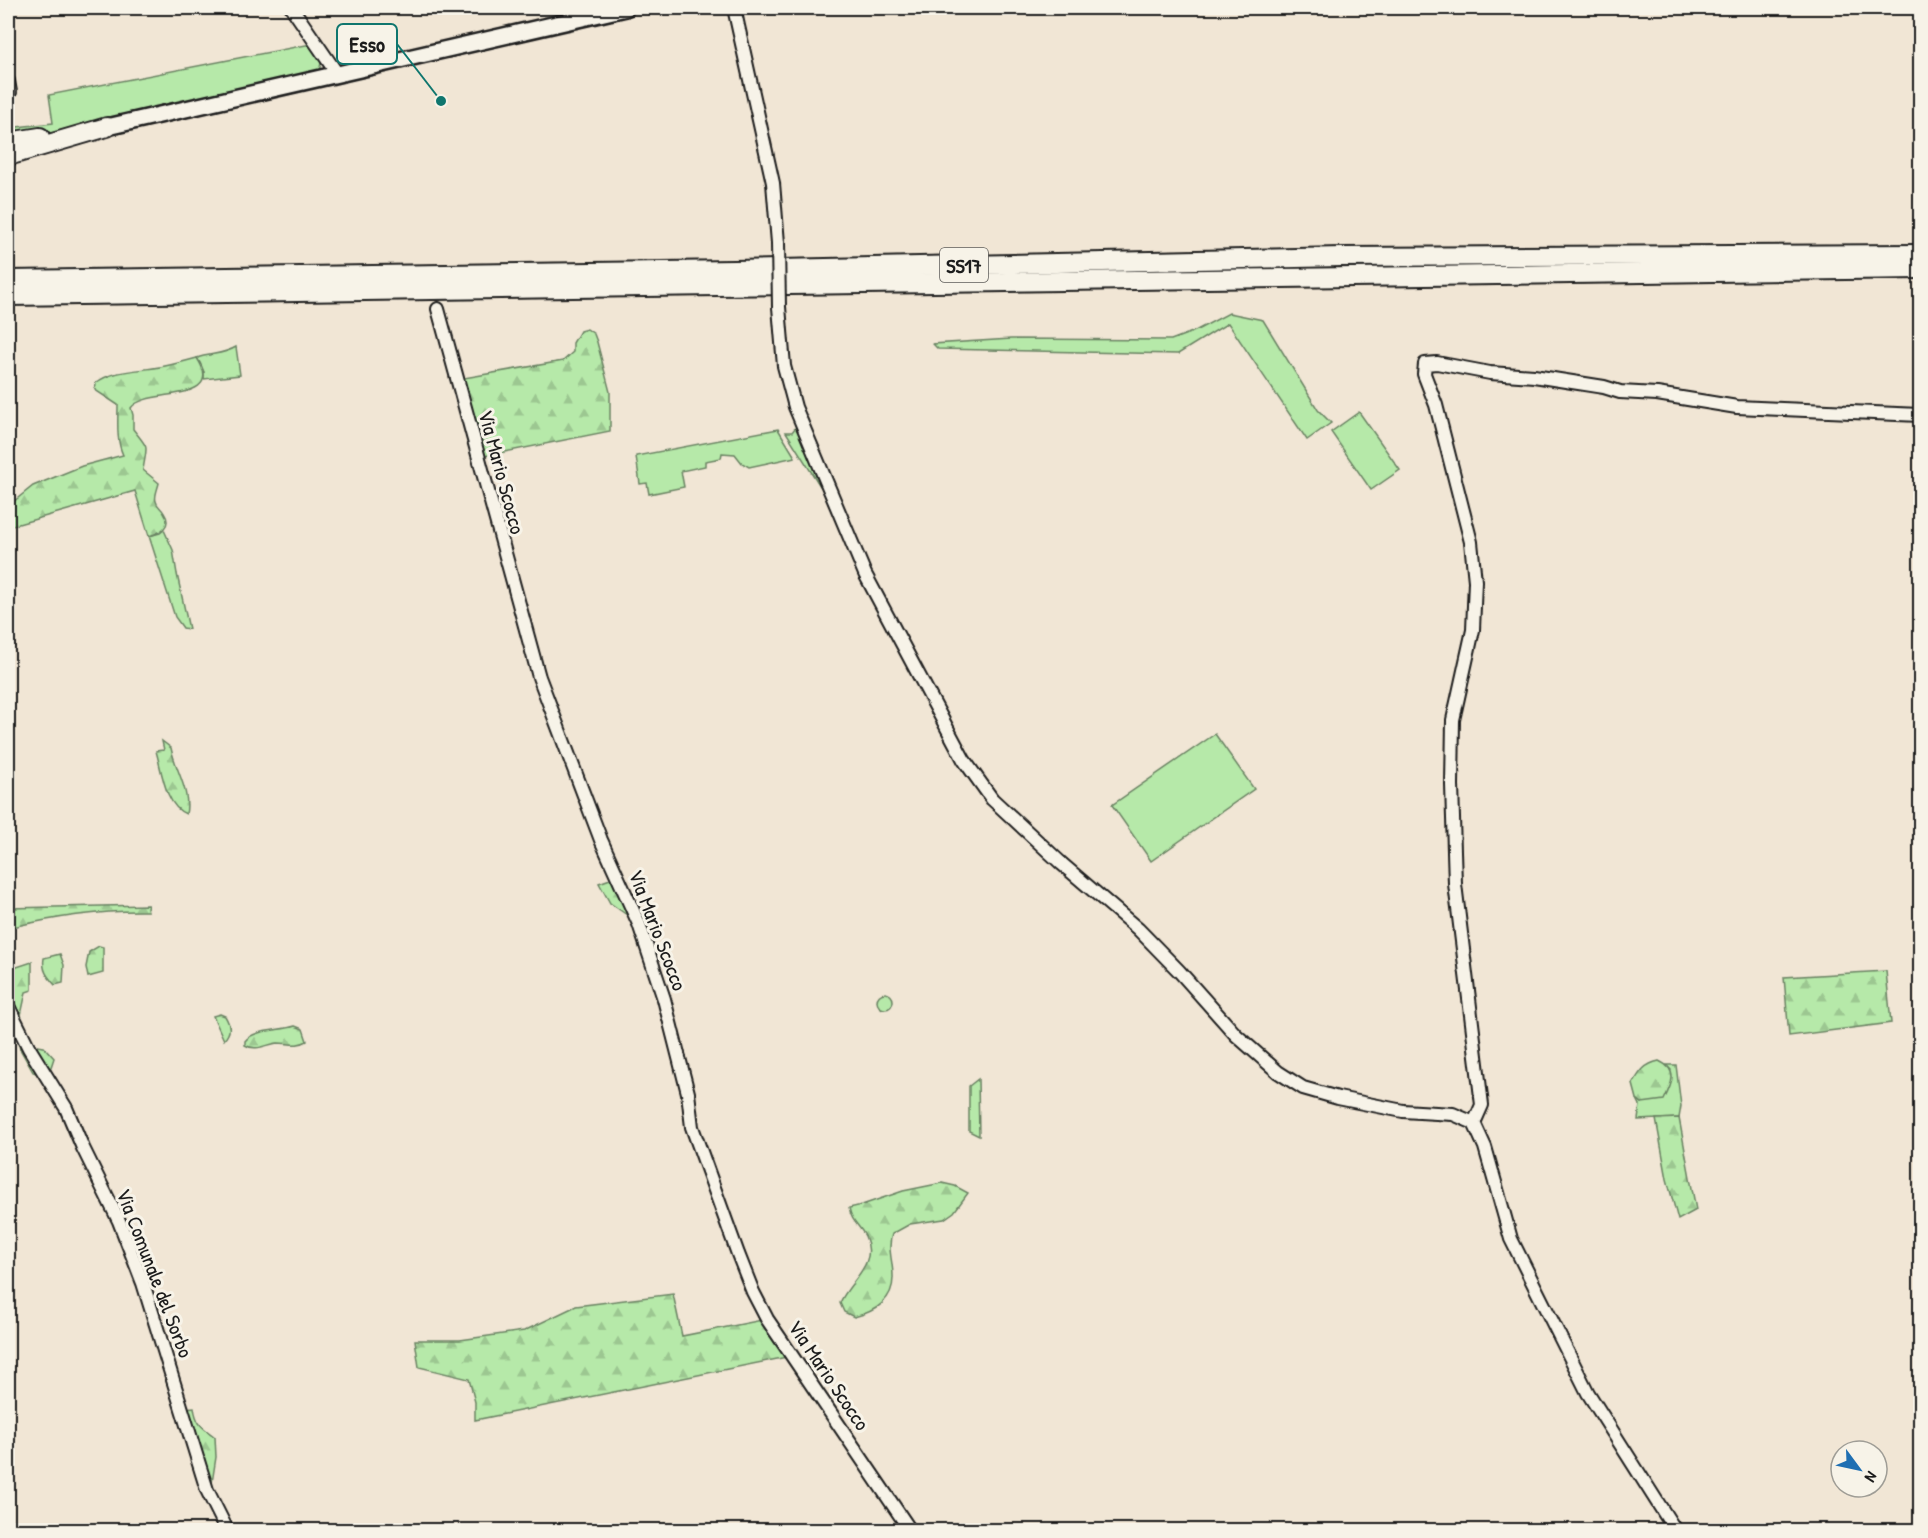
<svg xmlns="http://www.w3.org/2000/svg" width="1928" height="1538" viewBox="0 0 1928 1538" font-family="'Patrick Hand',sans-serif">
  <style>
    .green { fill: #b6e9a9; stroke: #698262; stroke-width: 1.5 }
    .forest { fill: url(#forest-firs); stroke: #698262; stroke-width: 1.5 }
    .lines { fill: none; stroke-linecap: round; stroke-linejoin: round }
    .minor-casing { stroke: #1c1c1c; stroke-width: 16 }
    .major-casing { stroke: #1c1c1c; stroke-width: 20 }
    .highway-casing { stroke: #1c1c1c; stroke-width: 22 }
    .minor { stroke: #f7f3e8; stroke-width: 12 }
    .major { stroke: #f7f3e8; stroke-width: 15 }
    .highway { stroke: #f7f3e8; stroke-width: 18 }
    .minor-bridge-casing { stroke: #1c1c1c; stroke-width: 16; stroke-linecap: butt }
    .minor-bridge { stroke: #f7f3e8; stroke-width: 12 }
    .labels { text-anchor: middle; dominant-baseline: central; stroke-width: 6; stroke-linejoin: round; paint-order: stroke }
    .shield { fill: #f7f3e8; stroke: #5e5c59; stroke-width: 1.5 }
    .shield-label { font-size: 20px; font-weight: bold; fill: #1c1c1c }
    .street-label { font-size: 21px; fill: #1c1c1c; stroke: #f7f3e8 }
    .leader { fill: none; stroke: #0f766e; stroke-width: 2 }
    .callout-dot { fill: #0f766e; stroke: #f7f3e8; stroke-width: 2 }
    .callout { fill: #f7f3e8; stroke: #0f766e; stroke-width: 2 }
    .callout-label { font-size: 22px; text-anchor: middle; font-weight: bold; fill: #1c1c1c }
  </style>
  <defs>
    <pattern id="forest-firs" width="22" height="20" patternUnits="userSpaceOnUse" patternTransform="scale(1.5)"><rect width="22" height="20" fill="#b6e9a9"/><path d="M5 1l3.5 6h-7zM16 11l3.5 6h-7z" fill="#9cc791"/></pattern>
  </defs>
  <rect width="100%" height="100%" fill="#f1e6d5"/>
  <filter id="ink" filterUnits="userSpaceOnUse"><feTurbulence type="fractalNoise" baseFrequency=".0167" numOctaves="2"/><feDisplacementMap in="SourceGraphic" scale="12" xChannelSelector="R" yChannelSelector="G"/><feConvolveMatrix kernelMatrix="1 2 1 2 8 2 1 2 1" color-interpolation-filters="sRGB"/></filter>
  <g filter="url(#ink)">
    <g class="green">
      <path d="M311,44C320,57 325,59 317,74L65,131L8,140V128L53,123L49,95Z"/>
      <polygon points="1229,313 1263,320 1318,410 1331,423 1307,440 1228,323 1178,354 938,349 933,344 1011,339 1171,340 1195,331"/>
      <path d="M236,347L240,375L204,379V372L197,358C210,353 223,355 236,347Z"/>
      <polygon points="1359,412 1400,470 1371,490 1331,432"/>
      <polygon points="796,427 827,490 820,486 786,432 792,432"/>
      <polygon points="778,429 795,457 749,467 742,463 735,454 722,453 721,458 705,461 705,466 681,471 684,487 649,494 647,483 640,484 636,456"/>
      <polygon points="164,530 173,550 177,574 189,629 183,628 175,617 149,536 160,533"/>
      <polygon points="1215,734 1254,789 1151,861 1112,805"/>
      <polygon points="1666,1065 1676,1065 1681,1106 1679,1118 1638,1120 1640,1105 1637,1099 1642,1103 1671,1070"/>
      <polygon points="978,1079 979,1136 969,1131 969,1086"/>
    </g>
    <g class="forest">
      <polygon points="587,329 594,334 597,342 610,392 610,431 480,457 458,379 563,361 573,352 573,343 580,331"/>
      <path d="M197,358C228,405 145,387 131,408L133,415V429C150,451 147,443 143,470L159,483C158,488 154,496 156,501C157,507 162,508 164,513C173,526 160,533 149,536L135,491L8,527V506L33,486L82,466L123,455C116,440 118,422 118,405L95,390L96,383C113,369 144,371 165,366C175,364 186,361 197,358Z"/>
      <path d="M162,741L171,748C175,769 191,792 186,814C165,806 162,771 156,751L164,750Z"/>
      <polygon points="613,878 634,920 610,903 599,883"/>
      <path d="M148,905L147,908L148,911C100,910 54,917 8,928V908Z"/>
      <polygon points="99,946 103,947 103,973 88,977 86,967 89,952"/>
      <path d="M60,954L64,965L63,983L55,985C47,976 42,970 44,958Z"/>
      <polygon points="32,962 32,990 26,992 21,1015 23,1027 17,1035 8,1027 8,965 14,968"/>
      <polygon points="1886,971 1891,1023 1789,1036 1784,977"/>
      <circle cx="885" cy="1001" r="8"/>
      <path d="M220,1014L225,1016C231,1026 231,1032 224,1040L213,1016Z"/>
      <path d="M295,1026L303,1029L307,1041C297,1047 289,1043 278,1043C267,1044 256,1052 245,1045V1041C254,1029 281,1031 295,1026Z"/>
      <polygon points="25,1035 31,1045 44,1047 54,1058 51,1067 41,1075 33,1072 20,1049 17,1038"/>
      <path d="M1659,1061C1679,1070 1672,1084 1664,1100L1642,1103L1637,1099L1633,1084C1640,1071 1645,1064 1659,1061Z"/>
      <polygon points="1679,1118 1696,1210 1678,1220 1667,1179 1656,1119"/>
      <path d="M942,1183L955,1186L968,1193L954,1212L944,1219L910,1224L892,1234C887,1249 893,1261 893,1276C894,1300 875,1312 854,1317L844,1312L840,1303C849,1281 879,1264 865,1236C859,1224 852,1223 849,1208L862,1205L903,1191Z"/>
      <polygon points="673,1294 682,1336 762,1320 787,1357 475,1420 475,1402 469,1379 419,1367 415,1340 460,1340 524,1331 576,1306"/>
      <path d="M194,1407C196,1424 202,1427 215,1437L216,1457L212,1483L186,1408Z"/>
    </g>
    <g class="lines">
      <defs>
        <g id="minor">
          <polyline points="292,8 338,75"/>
          <polyline points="734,8 773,183 778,243"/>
          <polyline points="8,81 10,92"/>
          <polyline points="779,307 784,366 795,407 865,574 964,760 992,799 1062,864 1138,929 1179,971 1236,1035 1278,1072 1303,1088 1338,1098 1403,1111 1453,1114 1474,1123 1485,1147 1511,1239 1588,1393 1675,1530"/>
          <polyline points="438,309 539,677 601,840 639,924 664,999 688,1093 692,1127 738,1254 753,1292 767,1319 910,1530"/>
          <polyline points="8,1006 29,1048 66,1108 83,1148 119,1221 143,1283 207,1490 227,1530"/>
          <polyline points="1474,1123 1482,1105 1455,884 1452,785 1453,720 1473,630 1475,581 1471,542 1436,405 1424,374 1425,364 1437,363 1490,373 1534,376 1604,387 1620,392 1657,394 1737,407 1920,415"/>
        </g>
        <polyline id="major" points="107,127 626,8"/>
        <g id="highway">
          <polyline points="8,142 40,137"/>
          <polyline points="8,156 107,127"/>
          <polyline points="8,280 734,270 1341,257 1920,254"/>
          <polyline points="8,296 1920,269"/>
        </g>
      </defs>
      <use href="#minor" class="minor-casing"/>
      <use href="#major" class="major-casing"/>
      <use href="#highway" class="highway-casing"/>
      <use href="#minor" class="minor"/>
      <use href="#major" class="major"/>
      <use href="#highway" class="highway"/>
      <defs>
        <polyline id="minor-bridge" points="778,243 779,307"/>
      </defs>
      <use href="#minor-bridge" class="minor-bridge-casing"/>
      <use href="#minor-bridge" class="minor-bridge"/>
    </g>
  </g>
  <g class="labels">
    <rect class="shield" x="940" y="248" width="48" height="34" rx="4.5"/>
    <g class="shield-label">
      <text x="964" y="265">SS17</text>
    </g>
    <g class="street-label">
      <text transform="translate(502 472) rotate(75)">Via Mario Scocco</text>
      <text transform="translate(658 930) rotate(69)">Via Mario Scocco</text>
      <text transform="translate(155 1273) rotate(69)">Via Comunale del Sorbo</text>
      <text transform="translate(829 1375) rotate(56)">Via Mario Scocco</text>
    </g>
  </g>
  <path class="leader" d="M441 101L397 44"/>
  <circle class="callout-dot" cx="441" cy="101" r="6"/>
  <rect class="callout" x="337" y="24" width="60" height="40" rx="6"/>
  <g class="callout-label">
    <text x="367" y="52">Esso</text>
  </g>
  <rect width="1928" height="1538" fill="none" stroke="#f7f3e8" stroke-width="30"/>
  <rect x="15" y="15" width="1898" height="1508" fill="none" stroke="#1c1c1c" stroke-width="2" filter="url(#ink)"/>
  <g transform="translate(1859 1469) rotate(123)"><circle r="28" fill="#f7f3e8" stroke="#9f9d96" stroke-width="1.5"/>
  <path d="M0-4.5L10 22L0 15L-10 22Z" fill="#1f6fb2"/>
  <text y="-9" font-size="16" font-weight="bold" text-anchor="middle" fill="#1c1c1c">N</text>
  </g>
</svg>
